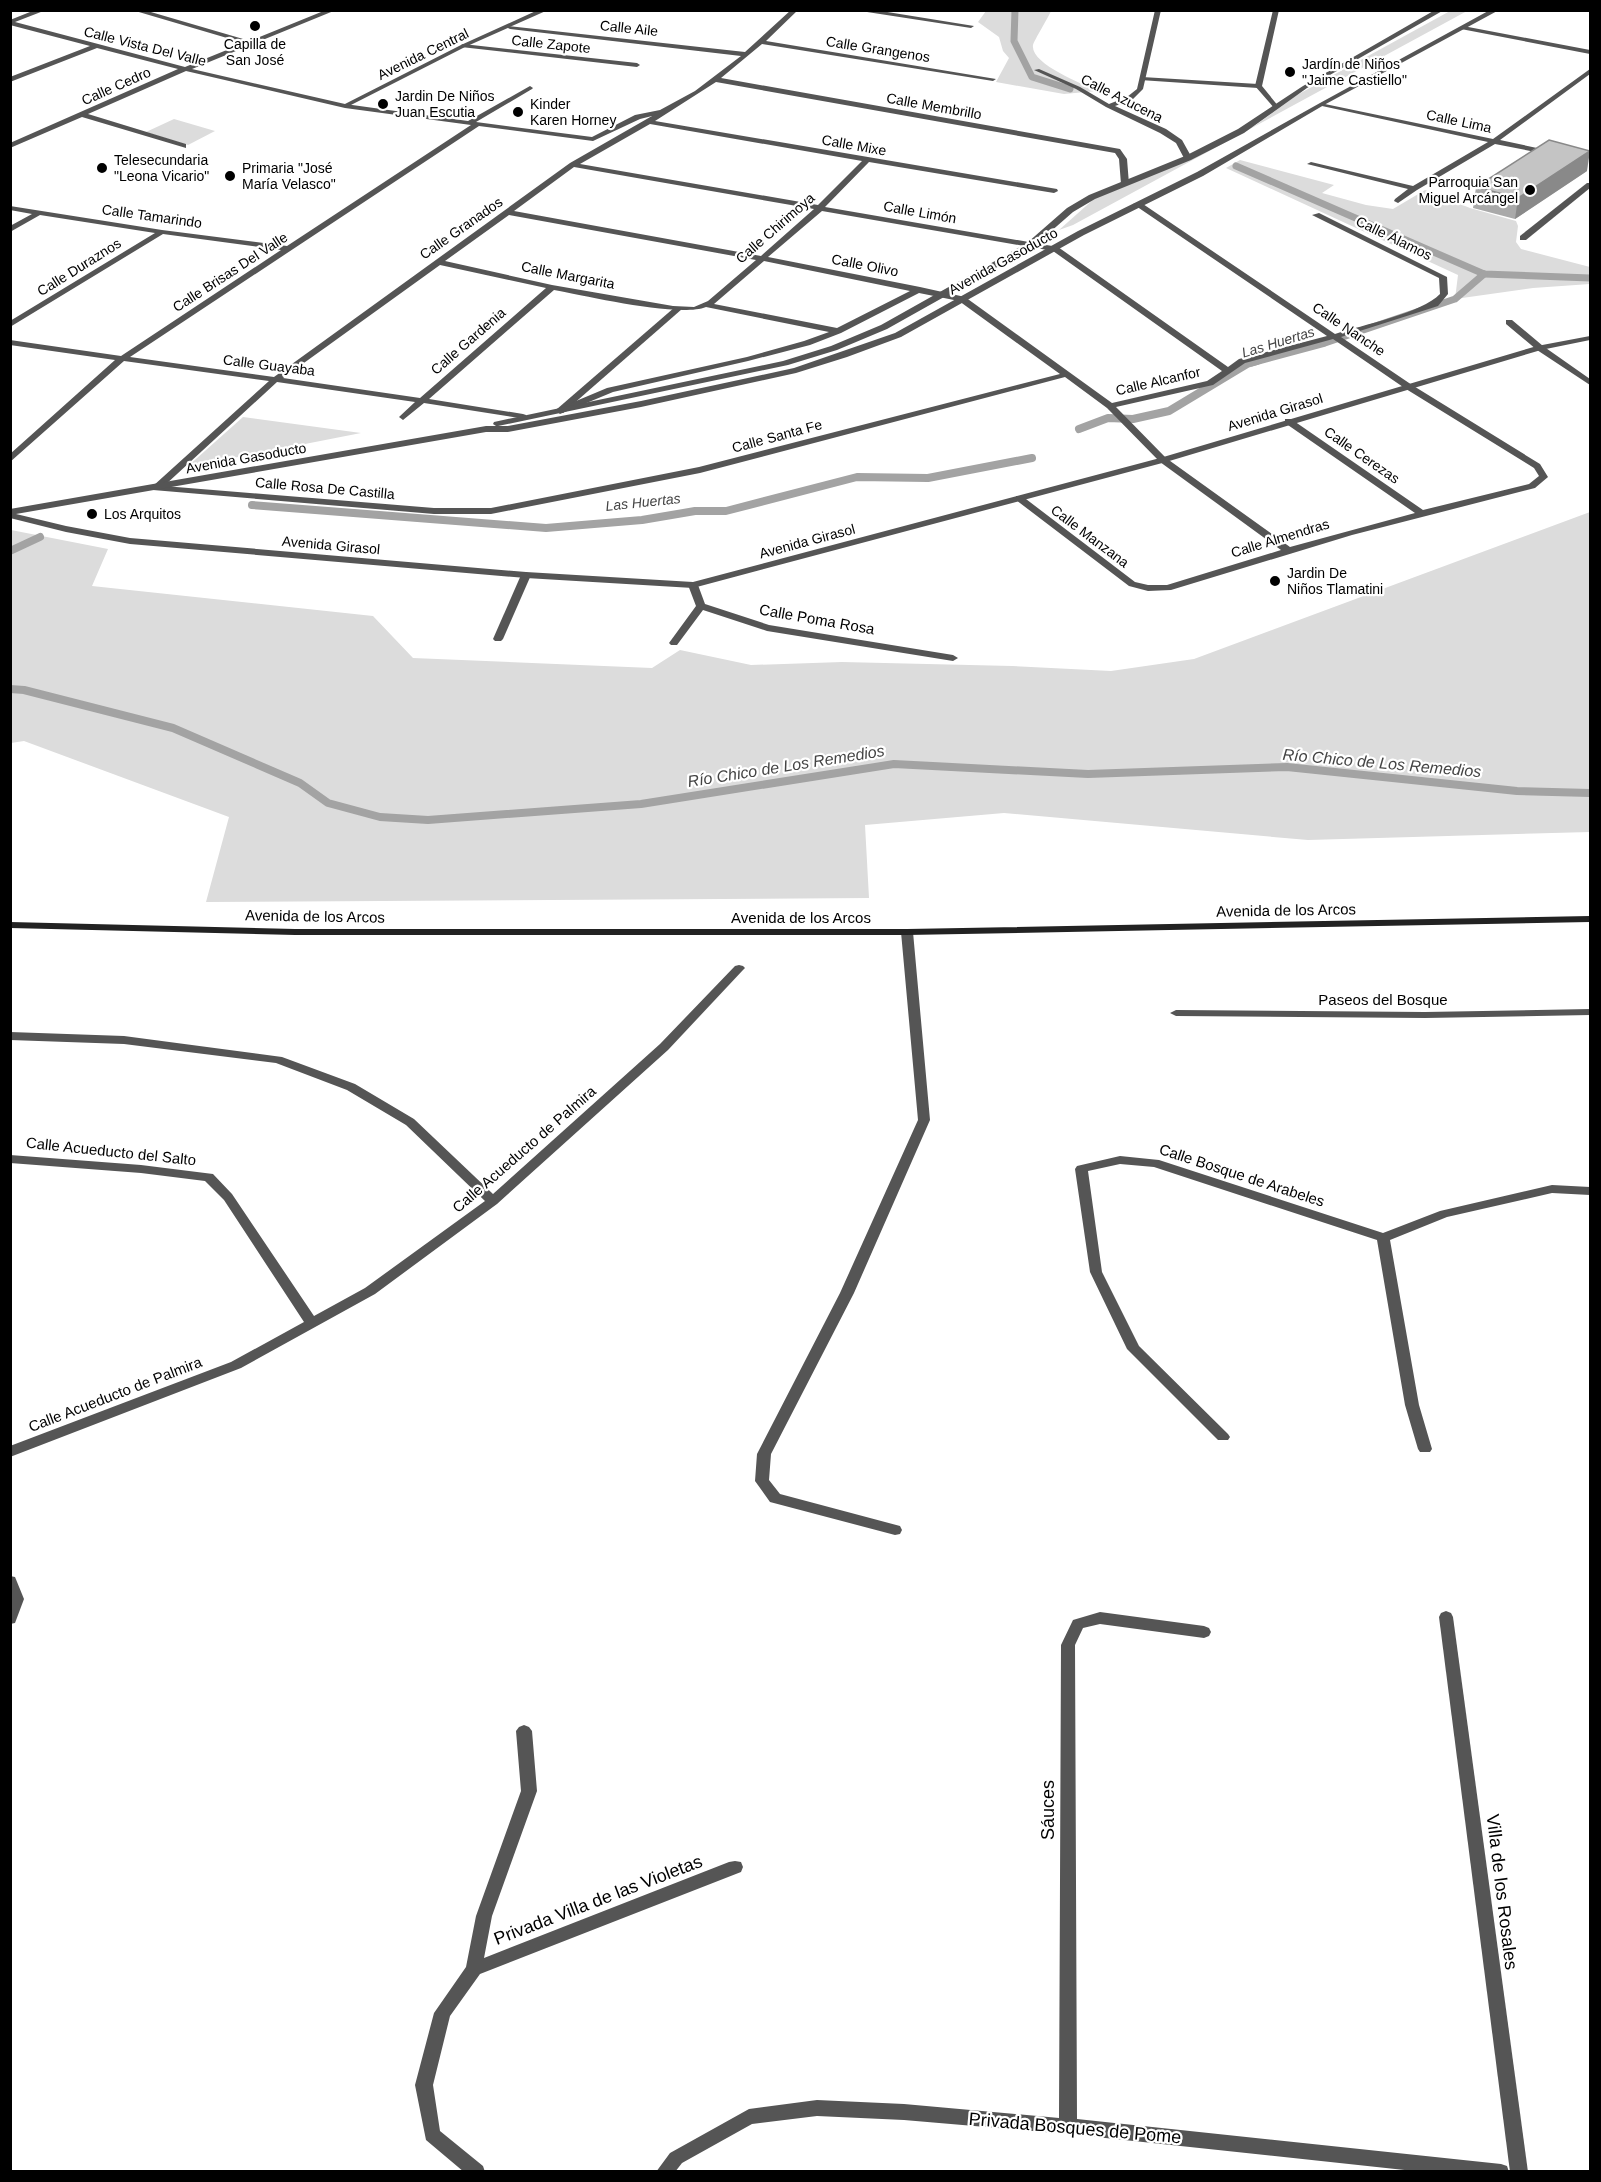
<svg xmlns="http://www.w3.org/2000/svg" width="1601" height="2182" viewBox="0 0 1601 2182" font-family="Arial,sans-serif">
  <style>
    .green { fill: #dcdcdc }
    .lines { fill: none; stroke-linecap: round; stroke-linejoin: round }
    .stream-far1 { stroke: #a3a3a3; stroke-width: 7 }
    .stream { stroke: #a3a3a3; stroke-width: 8 }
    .pedestrian { fill: #555; fill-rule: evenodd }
    .minor { fill: #555; fill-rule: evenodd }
    .tertiary { fill: #555; fill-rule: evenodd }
    .secondary { fill: #222; fill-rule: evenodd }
    .wall { fill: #a9a9a9 }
    .shaded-wall { fill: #898989 }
    .building { fill: #c4c4c4; stroke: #898989; stroke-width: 1.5 }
    .poi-dot { fill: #000; stroke: #fff; stroke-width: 2 }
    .labels { text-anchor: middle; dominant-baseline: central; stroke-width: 4.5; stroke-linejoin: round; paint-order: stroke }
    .far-street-label { font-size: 14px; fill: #000; stroke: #fff }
    .far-poi-label { font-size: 14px; fill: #000; stroke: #fff; text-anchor: start }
    .far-water-label { font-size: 14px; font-style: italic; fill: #444; stroke: #fff }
    .street-label { font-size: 15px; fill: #000; stroke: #fff }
    .water-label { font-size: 16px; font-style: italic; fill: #444; stroke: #fff }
    .near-street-label { font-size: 18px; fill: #000; stroke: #fff }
  </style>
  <rect width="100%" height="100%" fill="#fff"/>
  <g class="green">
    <path d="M986,11H1051C1048,18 1035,39 1033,45C1030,64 1083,84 1097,91L1064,94L996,82L1009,58L1003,51L999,37L978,22Z"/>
    <polygon points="1450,11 1467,11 1073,225 1059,230 1095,198 1256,125 1297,95"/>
    <polygon points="174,119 215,131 188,145 146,132"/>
    <polygon points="1240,160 1334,185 1322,193 1366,205 1393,209 1425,190 1470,208 1516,221 1518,226 1516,242 1521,249 1590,267 1590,284 1533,288 1455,299 1458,275 1226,168"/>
    <polygon points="243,417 361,433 187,467"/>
    <polygon points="1590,512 1590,832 1308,840 1004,813 865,825 869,898 206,902 229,817 24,741 11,743 11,530 108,549 92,586 373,616 413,658 652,668 680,650 751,665 842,662 1012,666 1111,671 1194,659"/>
  </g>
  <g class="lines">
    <g class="stream-far1">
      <polyline points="1015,10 1014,41 1032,77 1070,89"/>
      <polyline points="1236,166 1484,274 1590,278"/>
      <polyline points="1251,363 1325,343 1455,299 1484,274"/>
    </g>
    <g class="stream">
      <polyline points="1079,429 1108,418 1133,419 1169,411 1247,364 1257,361"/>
      <polyline points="252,505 546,528 642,520 695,511 726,511 857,477 928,478 1032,458"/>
      <polyline points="10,551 40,537"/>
      <polyline points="10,689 24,690 173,728 300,783 328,803 380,817 428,820 641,804 894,764 1088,774 1287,767 1517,791 1590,793"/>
    </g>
    <g class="pedestrian">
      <polygon points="1142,77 1258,84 1261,86 1258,88 1140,80 1140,78"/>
      <polygon points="675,307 682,309 563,413 557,413 557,409"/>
    </g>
    <g class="minor">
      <path d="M35,10H46L15,22L185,67L244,43L132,10H144L250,41L326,10H336L192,69L345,104L468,121L530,86L533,88L532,89L476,122L592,137L635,115L660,110L695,91L741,56L510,29L508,28V26L745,52L791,10H798L766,41L996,79L993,81L762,44L721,78L1120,149L1127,159L1129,184L1125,186L1121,184L1119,159L1115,153L716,82L655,121L1057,189L1058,191L1054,193L869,162L825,207L1058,247L1228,367L1239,359L1327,336L1133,204L1140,202L1335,334C1362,325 1422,313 1440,294L1439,278L1312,215L1319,213L1447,277L1448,294L1438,306L1341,337L1412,385L1540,464L1548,477L1535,488L1352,535L1171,590L1148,591L1129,586L1016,500V496H1022L1135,582L1148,585H1167L1281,550L1160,462L1107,408L1065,377L700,473L491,514H434L153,490V486L269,381L124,361L10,462V454L115,360L10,345V340L121,356L281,250L163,234L10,327V321L155,233L40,215L10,232V226L32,214L10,210V206L162,230L287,246L471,125L345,108L186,71L88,114L186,144V148L82,117L10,148V143L178,69L97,48L10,82V77L90,46L10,25V20ZM652,116L570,163L274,377L130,357L479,126L593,141L640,119ZM650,124L862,161L818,205L580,164ZM574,167L814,209L761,256L514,211ZM822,211L1053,251L1222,371L1207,381L1112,403L965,297L920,287L768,257ZM509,215L756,260L708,301L694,307L673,306L552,285L445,261ZM764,261L910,291L837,328L714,304ZM440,265L546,288L420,398L283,378ZM554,290C588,296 678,318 706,307L829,332L804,341L747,357L607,388L557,409L556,411L560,414L613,392L748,361L810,345L841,333L919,293L959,301L1060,374L699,467L491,508H434L164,486L277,382L415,402L399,417L403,420L424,403L526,419V415L523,414L429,399ZM1333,339L1406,389L1534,468L1539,476L1529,484L1423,510L1291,419H1285V423L1415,513L1290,547L1166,458L1116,407L1213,385L1245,363Z"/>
      <polygon points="854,10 875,10 974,26 971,28"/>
      <polygon points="1155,10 1161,10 1143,89 1132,100 1115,106 1166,129 1182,140 1192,158 1188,160 1185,160 1176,143 1160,133 1106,107 1076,89 1034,70 1039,69 1080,87 1109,104 1127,97 1137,89"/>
      <polygon points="1273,10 1279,10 1262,86 1279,107 1275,109 1255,86"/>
      <polygon points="1463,26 1590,50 1590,54 1461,29 1460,28"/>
      <polygon points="463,44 637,63 640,65 637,67 461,47 461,45"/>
      <polygon points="1590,69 1590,74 1500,140 1551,151 1551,155 1495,144 1417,190 1398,203 1394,201 1395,199 1408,189 1307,164 1311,162 1413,186 1488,142 1322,106 1320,105 1320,103 1493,139"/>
      <polygon points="1587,183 1590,183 1590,188 1526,240 1520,240 1520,236"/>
      <polygon points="1506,320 1512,320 1543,346 1590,379 1590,385 1537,350 1506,324"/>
      <polygon points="526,572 531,575 503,639 501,641 495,641 493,639 521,575"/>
      <polygon points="693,582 698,585 705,604 769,625 953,655 958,658 953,661 767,631 703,610 677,645 671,645 669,643 696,606 688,585"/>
      <polygon points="907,929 913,932 930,1120 854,1293 771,1454 769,1480 780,1494 900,1526 902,1530 900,1534 895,1535 770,1502 755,1481 757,1454 840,1293 918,1120 901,932"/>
      <polygon points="739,965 743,966 745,968 743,970 668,1050 497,1204 375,1294 241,1368 10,1457 10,1446 231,1362 304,1322 224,1200 205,1181 141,1173 10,1163 10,1155 141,1165 213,1174 232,1194 314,1316 365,1288 485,1201 406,1125 347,1090 276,1063 124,1044 10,1040 10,1032 124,1036 282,1057 355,1084 414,1119 493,1194 660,1044 735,966"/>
      <polygon points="1590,1009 1590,1015 1425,1018 1176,1016 1170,1013 1176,1010 1425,1012"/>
      <polygon points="1120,1156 1159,1160 1383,1233 1440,1211 1552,1185 1590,1187 1590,1195 1552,1193 1447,1217 1390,1240 1419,1405 1432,1449 1430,1452 1420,1452 1418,1449 1405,1405 1377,1240 1154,1167 1120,1164 1088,1171 1102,1272 1139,1346 1228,1434 1230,1437 1228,1440 1218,1440 1127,1349 1090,1272 1075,1169 1077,1166"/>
      <polygon points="10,1576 15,1577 24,1599 15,1623 10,1624"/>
      <polygon points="1446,1611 1451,1613 1453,1617 1528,2172 1510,2172 1439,1617 1441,1613"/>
      <polygon points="1100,1612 1204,1626 1209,1628 1211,1632 1209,1636 1204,1638 1100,1624 1083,1628 1075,1645 1077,2119 1501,2164 1507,2166 1509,2172 1423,2172 1068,2134 904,2120 817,2116 752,2124 682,2163 675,2172 656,2172 670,2153 749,2109 817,2100 904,2104 1059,2118 1061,1645 1073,1620"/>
      <polygon points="524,1725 529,1727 532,1731 537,1791 492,1916 484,1958 729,1862 735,1861 741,1862 743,1867 741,1872 480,1974 450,2016 433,2085 440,2131 483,2166 485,2172 464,2172 426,2140 415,2085 434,2013 466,1967 476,1916 521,1791 516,1731 519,1727"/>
    </g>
    <g class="tertiary">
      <polygon points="538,10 548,10 465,47 347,107 341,106 461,45"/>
      <polygon points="1435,10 1444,10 1307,88 1244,133 1191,160 1095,199 1073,212 1033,247 887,329 837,350 788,365 498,426 508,426 641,401 794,368 895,333 1078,231 1197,172 1320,103 1490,10 1499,10 1324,105 1203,176 1084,235 901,337 847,357 796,373 641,407 508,432 486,432 16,514 66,526 130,538 526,572 693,582 1160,458 1537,346 1590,336 1590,340 1541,350 1166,462 693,588 526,578 130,544 66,532 10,518 10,509 486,426 496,426 493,424 494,422 783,361 831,346 881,325 1027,243 1067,208 1089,195 1185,156 1238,129 1303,86"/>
    </g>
    <polygon class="secondary" points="1590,916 1590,922 907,935 295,935 10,928 10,922 295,929 907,929"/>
  </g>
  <polygon class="wall" points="1587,171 1515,219 1473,208 1476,187"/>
  <polygon class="shaded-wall" points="1590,151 1587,171 1515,219 1518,198"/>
  <polygon class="building" points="1549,140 1590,151 1518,198 1476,187"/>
  <g class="poi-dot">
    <circle cx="255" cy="26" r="6"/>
    <circle cx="1290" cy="72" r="6"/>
    <circle cx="383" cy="104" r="6"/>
    <circle cx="518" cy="112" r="6"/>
    <circle cx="102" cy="168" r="6"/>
    <circle cx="230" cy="176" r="6"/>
    <circle cx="1530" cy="190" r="6"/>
    <circle cx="92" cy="514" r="6"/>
    <circle cx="1275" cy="581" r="6"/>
  </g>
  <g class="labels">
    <g class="far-street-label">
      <text transform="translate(629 28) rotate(6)">Calle Aile</text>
      <text transform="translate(551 44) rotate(6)">Calle Zapote</text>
      <text transform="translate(145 46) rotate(14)">Calle Vista Del Valle</text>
      <text transform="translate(878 49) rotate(9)">Calle Grangenos</text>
      <text transform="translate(423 54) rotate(-26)">Avenida Central</text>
      <text transform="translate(116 86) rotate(-24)">Calle Cedro</text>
      <text transform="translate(1122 98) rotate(27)">Calle Azucena</text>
      <text transform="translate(934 106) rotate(10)">Calle Membrillo</text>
      <text transform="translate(1459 121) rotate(12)">Calle Lima</text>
      <text transform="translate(854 145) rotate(10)">Calle Mixe</text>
      <text transform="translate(920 212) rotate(10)">Calle Limón</text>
      <text transform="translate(152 216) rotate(8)">Calle Tamarindo</text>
      <text transform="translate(461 228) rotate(-35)">Calle Granados</text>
      <text transform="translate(775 228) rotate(-41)">Calle Chirimoya</text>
      <text transform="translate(1394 238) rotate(26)">Calle Álamos</text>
      <text transform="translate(1003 261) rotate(-29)">Avenida Gasoducto</text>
      <text transform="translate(865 265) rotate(11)">Calle Olivo</text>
      <text transform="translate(79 267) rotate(-32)">Calle Duraznos</text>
      <text transform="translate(230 272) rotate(-33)">Calle Brisas Del Valle</text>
      <text transform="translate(568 275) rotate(11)">Calle Margarita</text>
      <text transform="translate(1349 329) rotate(34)">Calle Nanche</text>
      <text transform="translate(468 341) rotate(-41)">Calle Gardenia</text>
      <text transform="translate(269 365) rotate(7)">Calle Guayaba</text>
      <text transform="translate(1158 381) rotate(-13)">Calle Alcanfor</text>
      <text transform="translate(1275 412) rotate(-17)">Avenida Girasol</text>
      <text transform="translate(777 436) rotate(-15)">Calle Santa Fe</text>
      <text transform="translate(1362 455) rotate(35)">Calle Cerezas</text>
      <text transform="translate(246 458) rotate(-10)">Avenida Gasoducto</text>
      <text transform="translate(325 488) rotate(5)">Calle Rosa De Castilla</text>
      <text transform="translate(1090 536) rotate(37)">Calle Manzana</text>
      <text transform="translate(1280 538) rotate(-17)">Calle Almendras</text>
      <text transform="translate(807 541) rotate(-15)">Avenida Girasol</text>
      <text transform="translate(331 545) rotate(5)">Avenida Girasol</text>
    </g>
    <g class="far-poi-label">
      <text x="255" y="44" text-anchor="middle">Capilla de<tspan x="255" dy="16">San José</tspan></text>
      <text x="1302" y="64">Jardín de Niños<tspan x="1302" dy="16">"Jaime Castiello"</tspan></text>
      <text x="395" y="96">Jardin De Niños<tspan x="395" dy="16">Juan Escutia</tspan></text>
      <text x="530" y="104">Kinder<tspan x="530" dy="16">Karen Horney</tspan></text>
      <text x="114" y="160">Telesecundaria<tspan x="114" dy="16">"Leona Vicario"</tspan></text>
      <text x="242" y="168">Primaria "José<tspan x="242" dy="16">María Velasco"</tspan></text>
      <text x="1518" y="182" text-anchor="end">Parroquia San<tspan x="1518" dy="16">Miguel Arcángel</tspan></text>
      <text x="104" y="514">Los Arquitos</text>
      <text x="1287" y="573">Jardin De<tspan x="1287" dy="16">Niños Tlamatini</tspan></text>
    </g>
    <g class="far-water-label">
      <text transform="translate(1278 342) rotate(-17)">Las Huertas</text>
      <text transform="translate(643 502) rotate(-6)">Las Huertas</text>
    </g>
    <g class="street-label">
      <text transform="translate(817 619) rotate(10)">Calle Poma Rosa</text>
      <text transform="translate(1286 910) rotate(-1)">Avenida de los Arcos</text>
      <text transform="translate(315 916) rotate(1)">Avenida de los Arcos</text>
      <text x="801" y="917">Avenida de los Arcos</text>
      <text x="1383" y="999">Paseos del Bosque</text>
      <text transform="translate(524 1149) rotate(-41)">Calle Acueducto de Palmira</text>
      <text transform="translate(111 1151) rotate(6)">Calle Acueducto del Salto</text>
      <text transform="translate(1242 1175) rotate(18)">Calle Bosque de Arabeles</text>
      <text transform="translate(115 1394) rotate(-21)">Calle Acueducto de Palmira</text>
    </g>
    <g class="water-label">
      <text transform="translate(1382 763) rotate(5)">Río Chico de Los Remedios</text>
      <text transform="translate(786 766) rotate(-9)">Río Chico de Los Remedios</text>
    </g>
    <g class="near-street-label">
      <text transform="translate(1048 1810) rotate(-90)">Sáuces</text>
      <text transform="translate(1502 1892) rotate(83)">Villa de los Rosales</text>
      <text transform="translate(598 1900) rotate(-21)">Privada Villa de las Violetas</text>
      <text transform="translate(1075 2128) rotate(5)">Privada Bosques de Pome</text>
    </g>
  </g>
  <rect width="1601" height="2182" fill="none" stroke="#000000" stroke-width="24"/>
</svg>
